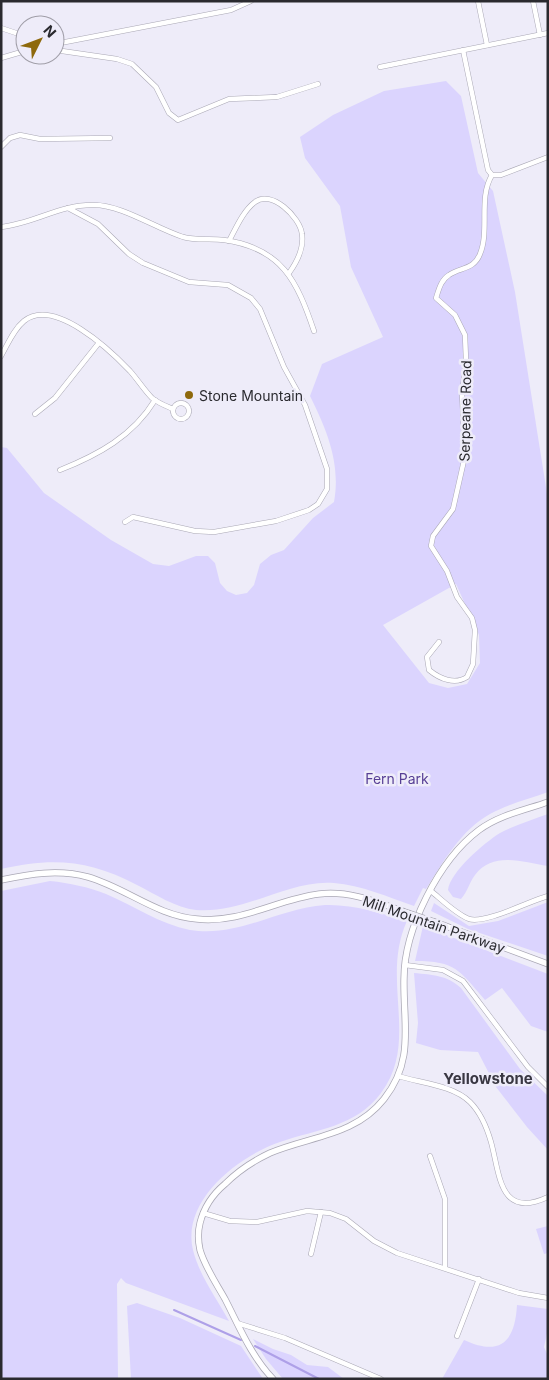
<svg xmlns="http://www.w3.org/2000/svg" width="549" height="1380" viewBox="0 0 549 1380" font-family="Inter,sans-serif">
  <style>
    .green { fill: #dbd4fe; fill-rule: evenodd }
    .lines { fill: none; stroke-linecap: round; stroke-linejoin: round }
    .stream { stroke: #aea0e8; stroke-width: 2 }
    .minor-casing { stroke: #aaa8b5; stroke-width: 5.5 }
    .tertiary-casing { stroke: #aaa8b5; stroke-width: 7 }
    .minor { stroke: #fff; stroke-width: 4.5 }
    .tertiary { stroke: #fff; stroke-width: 5.5 }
    .tertiary-bridge-casing { stroke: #aaa8b5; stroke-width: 7; stroke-linecap: butt }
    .tertiary-bridge { stroke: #fff; stroke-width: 5.5 }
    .poi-dot { fill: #8e690c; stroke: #eeecf9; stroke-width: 2 }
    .labels { text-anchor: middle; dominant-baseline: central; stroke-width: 5; stroke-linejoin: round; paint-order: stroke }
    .poi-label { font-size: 14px; fill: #2a2a2f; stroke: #eeecf9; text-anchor: start }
    .street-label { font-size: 14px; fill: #2a2a2f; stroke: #eeecf9 }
    .park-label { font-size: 14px; fill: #573f95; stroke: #eeecf9 }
    .neighbourhood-label { font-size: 15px; font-weight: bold; fill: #393742; stroke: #eeecf9 }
  </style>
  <rect width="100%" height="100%" fill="#eeecf9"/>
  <g class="green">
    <path d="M446,81L461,96L478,173L493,191L515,292L548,500V792C529,799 508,804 490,814C461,830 443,862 426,889L423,888L414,906C388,897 361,885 334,883C290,879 244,914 196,910C176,908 155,894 137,885C90,860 53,857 1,869V447L7,448L44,493L111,540L153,564L169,566L196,556H208L215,563L220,583L227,591L236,595L247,593L254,585L260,564L271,555L284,550L313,518L334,502C341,464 327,430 310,396L322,364L383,337L351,267L340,206L305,158L300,137L333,115L384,91ZM456,584L479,635L480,663L467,684L448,688L429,683L383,625Z"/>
    <path d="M548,814V866C522,862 493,851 475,875C469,883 468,891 461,899L453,897L448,890C450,872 484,843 500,833C515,825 532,820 548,814Z"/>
    <path d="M50,881C70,883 88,887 106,894C134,906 160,924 190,930C238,938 279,908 325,905C353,904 380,913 407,921C380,980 420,1041 381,1093C356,1127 317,1129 280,1142C239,1156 181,1200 193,1250C199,1275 217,1299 229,1321L126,1283L121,1278L117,1284L118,1379H1V891Z"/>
    <polygon points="548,902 548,956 468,929 431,911 434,903 469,926 498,921"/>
    <path d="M423,926L548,974V1032L531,1026L502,988L485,1000C459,970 456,961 415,961Z"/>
    <path d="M414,973C433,975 447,975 461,988L520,1069L548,1096V1150L527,1127L496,1087L478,1052L440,1050L416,1043L418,1023Z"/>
    <polygon points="548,1226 548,1253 544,1254 536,1229"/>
    <polygon points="137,1303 180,1318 241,1346 263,1379 131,1379 127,1306"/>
    <path d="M517,1305L548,1309V1329L544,1347L548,1356V1379H442L464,1340C501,1357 515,1341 517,1305Z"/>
    <polygon points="253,1339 273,1349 291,1355 307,1365 328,1367 344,1379 283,1379 266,1359"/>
  </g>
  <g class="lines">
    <g class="stream">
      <polyline points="174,1310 241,1340"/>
      <polyline points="255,1346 319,1379"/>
    </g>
    <defs>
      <g id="minor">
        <polyline points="478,1 487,45"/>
        <polyline points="533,1 540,35"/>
        <polyline points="1,28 25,36"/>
        <polyline points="55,44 231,10 251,1"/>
        <polyline points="55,50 117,59 132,64 156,87 169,113 178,120 229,99 277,97 318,84"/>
        <polyline points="463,50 488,170 492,175"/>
        <polyline points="1,58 25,51"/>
        <polyline points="380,67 548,33"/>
        <polyline points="1,147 10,138 20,135 40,139 110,138"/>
        <polyline points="492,175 501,175 548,157"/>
        <polyline points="68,208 98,224 129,254 143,263 189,282 228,285 251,298 260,309 284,367 305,405 327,469 327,489 318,504 309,510 276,521 214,532 195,531 133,517 125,522"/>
        <path d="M1,227C33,224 61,204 94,205C122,205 155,228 183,237C197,241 210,238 224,240C282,248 297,281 314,331"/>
        <path d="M229,241C236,228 243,211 255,202C271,189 300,217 302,234C304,248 297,262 289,273"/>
        <path d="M1,356C8,344 13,330 24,321C54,297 110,350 130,371C138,380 144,390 152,398C158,403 166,406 173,409"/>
        <circle cx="181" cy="411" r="8"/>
        <polyline points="35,414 55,398 98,344"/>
        <path d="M60,470C98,455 133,436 155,400"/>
        <path d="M439,642L427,657L429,670C440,679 455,685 467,677L473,664L475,630L472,618L457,597L447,571L431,546L433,536L453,509L465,456L462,394L466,360L465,335L455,315L436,298C439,289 441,280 449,275C460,267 474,270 480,254C490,230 478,198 492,175"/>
        <path d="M431,891C442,900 456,914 469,919C486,924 529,901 548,896"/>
        <polyline points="405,965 443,970 463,981 528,1067 548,1087"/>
        <path d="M398,1076C420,1083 453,1085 470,1102C480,1112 487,1128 491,1142C500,1174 499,1220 548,1197"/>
        <polyline points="430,1156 445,1199 445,1268"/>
        <polyline points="203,1213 230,1221 257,1222 307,1211 330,1213 346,1219 374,1241 397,1253 519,1293 548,1298"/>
        <polyline points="311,1254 321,1212"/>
        <polyline points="237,1323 285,1338 381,1379"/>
        <polyline points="457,1336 479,1279"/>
      </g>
      <g id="tertiary">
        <path d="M1,880C30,874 58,869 88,877C126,888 157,916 197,919C240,924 278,899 319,894C350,890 379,903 408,913"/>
        <polyline points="435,922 548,964"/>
        <path d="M273,1379C251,1356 239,1326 225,1299C216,1283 205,1267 200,1250C198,1241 198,1231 200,1223C204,1207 213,1194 225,1184C238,1171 253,1161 270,1153C310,1136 355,1136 384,1099C415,1060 403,1024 404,979C404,929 439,860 479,830C499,815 525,810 548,802"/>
      </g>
    </defs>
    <use href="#minor" class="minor-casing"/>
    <use href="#tertiary" class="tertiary-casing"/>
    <use href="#minor" class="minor"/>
    <use href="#tertiary" class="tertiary"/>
    <defs>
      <polyline id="tertiary-bridge" points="408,913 435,922"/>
    </defs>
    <use href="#tertiary-bridge" class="tertiary-bridge-casing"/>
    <use href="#tertiary-bridge" class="tertiary-bridge"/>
  </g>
  <circle class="poi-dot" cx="189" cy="395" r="5"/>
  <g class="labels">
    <g class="poi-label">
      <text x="199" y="395">Stone Mountain</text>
    </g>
    <g class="street-label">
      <text transform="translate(465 411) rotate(-89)">Serpeane Road</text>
      <text transform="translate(434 924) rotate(19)">Mill Mountain Parkway</text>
    </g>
    <g class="park-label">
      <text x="397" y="778">Fern Park</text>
    </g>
    <g class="neighbourhood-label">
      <text x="488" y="1078">Yellowstone</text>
    </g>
  </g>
  <rect width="549" height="1380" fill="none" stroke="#2a2a2f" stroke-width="5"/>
  <g transform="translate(40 40) rotate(48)"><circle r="24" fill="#eeecf9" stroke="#a09ea8"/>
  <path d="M0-4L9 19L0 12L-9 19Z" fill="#8e690c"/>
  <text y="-8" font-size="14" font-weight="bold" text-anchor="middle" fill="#2a2a2f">N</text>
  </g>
</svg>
